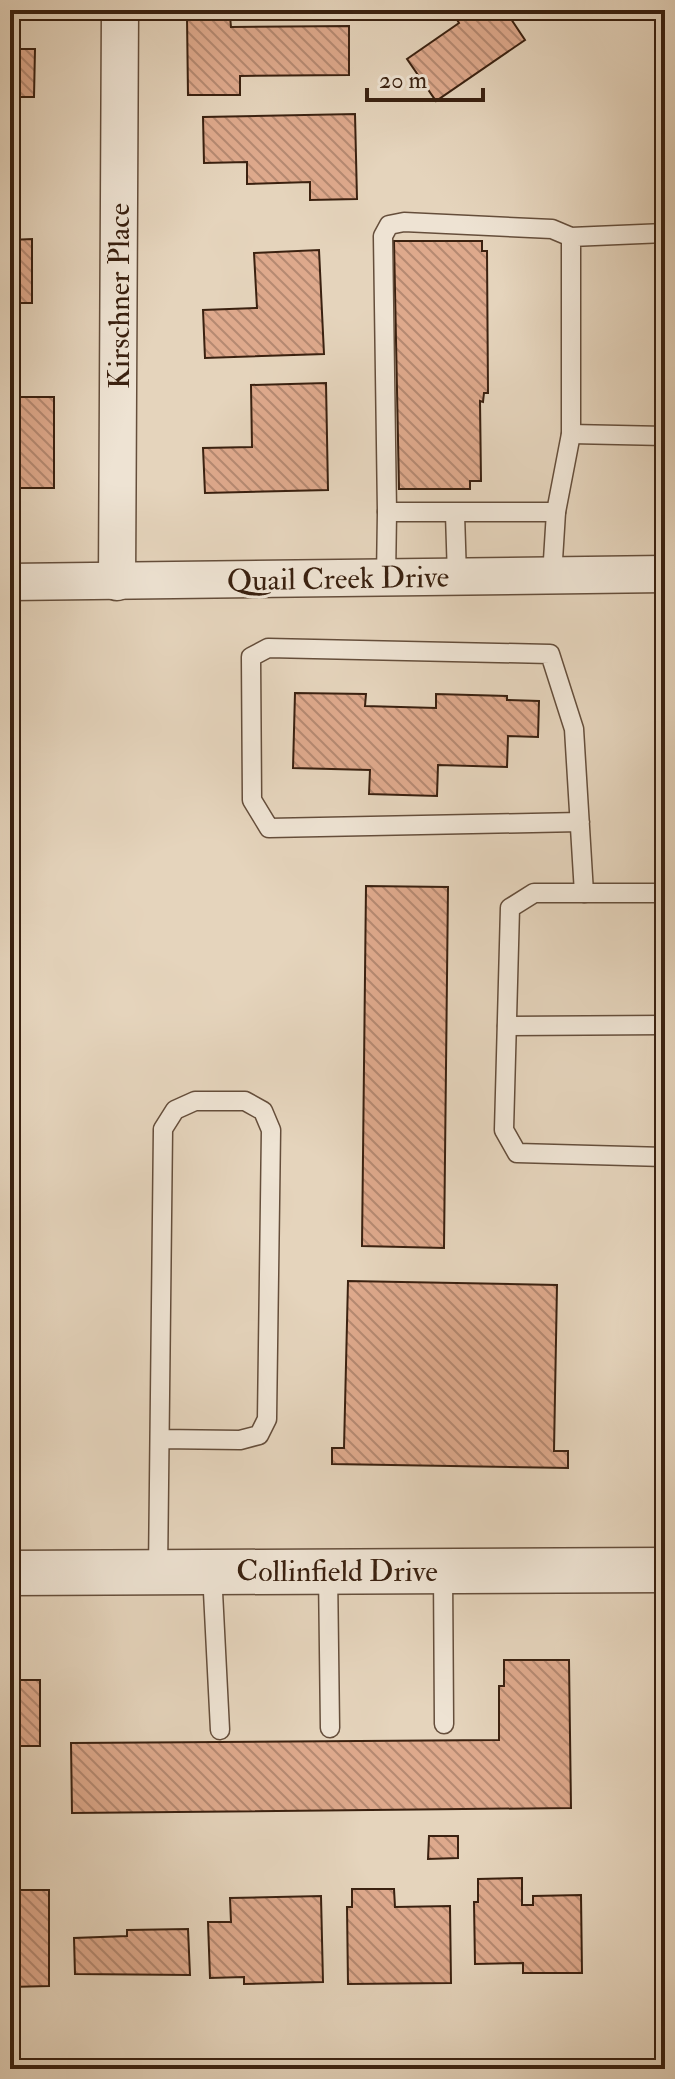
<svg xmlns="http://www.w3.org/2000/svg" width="675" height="2079" viewBox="0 0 675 2079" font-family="'IM FELL Double Pica',serif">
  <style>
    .building { fill: url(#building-back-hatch); stroke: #3a2110; stroke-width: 2 }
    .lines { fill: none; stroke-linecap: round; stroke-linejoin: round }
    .service-casing { stroke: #654e3b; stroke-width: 21 }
    .minor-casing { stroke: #654e3b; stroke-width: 39 }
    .tertiary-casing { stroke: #654e3b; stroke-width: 47 }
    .service { stroke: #eee3d3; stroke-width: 18 }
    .minor { stroke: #eee3d3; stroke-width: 36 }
    .tertiary { stroke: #eee3d3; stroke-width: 44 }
    .labels { text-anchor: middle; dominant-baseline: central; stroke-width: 6; stroke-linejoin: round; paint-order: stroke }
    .street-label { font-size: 30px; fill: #3a2110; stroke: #eee3d3 }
  </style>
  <defs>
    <pattern id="building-back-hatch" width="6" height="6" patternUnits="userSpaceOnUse" patternTransform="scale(2)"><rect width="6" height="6" fill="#dea98c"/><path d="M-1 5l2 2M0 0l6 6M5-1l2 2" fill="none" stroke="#b58971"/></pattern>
  </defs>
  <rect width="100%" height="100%" fill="#e5d4bc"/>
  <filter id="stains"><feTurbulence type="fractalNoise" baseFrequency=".0025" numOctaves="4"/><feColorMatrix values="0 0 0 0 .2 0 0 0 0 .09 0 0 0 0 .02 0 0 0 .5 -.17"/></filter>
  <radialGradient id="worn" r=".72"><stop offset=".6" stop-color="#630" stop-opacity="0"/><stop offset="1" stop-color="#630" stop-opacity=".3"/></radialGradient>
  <g class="building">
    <polygon points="10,10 35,10 35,14 10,15"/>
    <polygon points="451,10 505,10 525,40 436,101 407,59 459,23"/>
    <polygon points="230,16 231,27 349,26 349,75 240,76 240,95 188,95 187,17"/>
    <polygon points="10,49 35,49 34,97 10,97"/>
    <polygon points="355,114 357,199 310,200 310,182 247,184 247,162 204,163 203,117"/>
    <polygon points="32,239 32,303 10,303 10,240"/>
    <polygon points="394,241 482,241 482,251 487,251 488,393 484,393 483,402 480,401 481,481 470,481 470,489 399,489"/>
    <polygon points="319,250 324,354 205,358 203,310 257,308 254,253"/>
    <polygon points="326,383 328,490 205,493 203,448 252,447 251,385"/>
    <rect x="10" y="397" width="44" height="91"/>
    <polygon points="295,693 366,694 365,706 436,708 436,694 507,696 507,700 539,701 538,737 508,736 507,767 438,765 437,796 369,794 370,770 293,768"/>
    <polygon points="366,886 448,887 444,1248 362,1246"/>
    <polygon points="348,1281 557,1285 554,1451 568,1451 568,1468 332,1464 332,1448 344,1448"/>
    <polygon points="504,1660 569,1660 571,1808 72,1813 71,1743 499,1740 499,1686 504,1686"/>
    <rect x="10" y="1680" width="30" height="66"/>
    <polygon points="429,1836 458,1836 458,1858 428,1859"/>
    <polygon points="522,1878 522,1905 533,1905 533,1896 581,1895 582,1973 523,1973 523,1963 475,1964 474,1902 478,1902 478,1879"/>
    <polygon points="10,1882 15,1882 14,1890 49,1890 49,1986 10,1987"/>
    <polygon points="352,1889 394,1889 395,1907 450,1906 451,1983 348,1984 347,1907 352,1907"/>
    <polygon points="321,1896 323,1982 244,1984 244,1977 210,1978 208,1922 231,1922 230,1898"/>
    <polygon points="188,1929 190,1975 75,1974 74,1938 127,1936 127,1930"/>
  </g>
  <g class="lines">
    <defs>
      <g id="service">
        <polyline points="571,237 552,229 404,222 389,225 383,236 387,512 556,512 571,434 571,237 665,233"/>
        <polyline points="571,434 665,436"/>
        <polyline points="455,514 457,577"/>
        <polyline points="552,576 556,512"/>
        <polyline points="386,578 387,512"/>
        <polyline points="580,822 269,828 252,800 251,657 268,648 550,654 574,729 584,893"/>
        <polyline points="665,893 534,893 510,908 504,1130 517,1153 665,1157"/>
        <polyline points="507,1026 665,1025"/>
        <polyline points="328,1571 330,1728"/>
        <polyline points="443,1571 444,1724"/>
        <path d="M158,1572C161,1425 162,1277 163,1129L175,1110L195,1101H245L263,1111L271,1130L267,1419L259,1435L240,1440L160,1439"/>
        <polyline points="212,1572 220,1730"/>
      </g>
      <g id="minor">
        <polyline points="10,582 665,574"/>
        <polyline points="117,582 120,10"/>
      </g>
      <polyline id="tertiary" points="10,1573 665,1570"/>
    </defs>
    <use href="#service" class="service-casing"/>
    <use href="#minor" class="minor-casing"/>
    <use href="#tertiary" class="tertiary-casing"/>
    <use href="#service" class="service"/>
    <use href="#minor" class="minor"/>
    <use href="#tertiary" class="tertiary"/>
  </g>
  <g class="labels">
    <g class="street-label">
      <text transform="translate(119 296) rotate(-90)">Kirschner Place</text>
      <text transform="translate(338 579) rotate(-1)">Quail Creek Drive</text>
      <text x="337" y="1571">Collinfield Drive</text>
    </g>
  </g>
  <rect width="675" height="2079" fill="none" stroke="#e5d4bc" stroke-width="40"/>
  <rect x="12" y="12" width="651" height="2055" fill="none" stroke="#3a2110" stroke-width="4"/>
  <rect x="20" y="20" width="635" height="2039" fill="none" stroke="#3a2110" stroke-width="2"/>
  <path d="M367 88v12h116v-12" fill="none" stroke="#3a2110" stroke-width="4"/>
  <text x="379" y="88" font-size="24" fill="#3a2110" stroke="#eee3d3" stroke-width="6" paint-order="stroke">20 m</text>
  <rect width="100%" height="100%" filter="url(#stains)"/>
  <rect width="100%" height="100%" fill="url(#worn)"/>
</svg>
